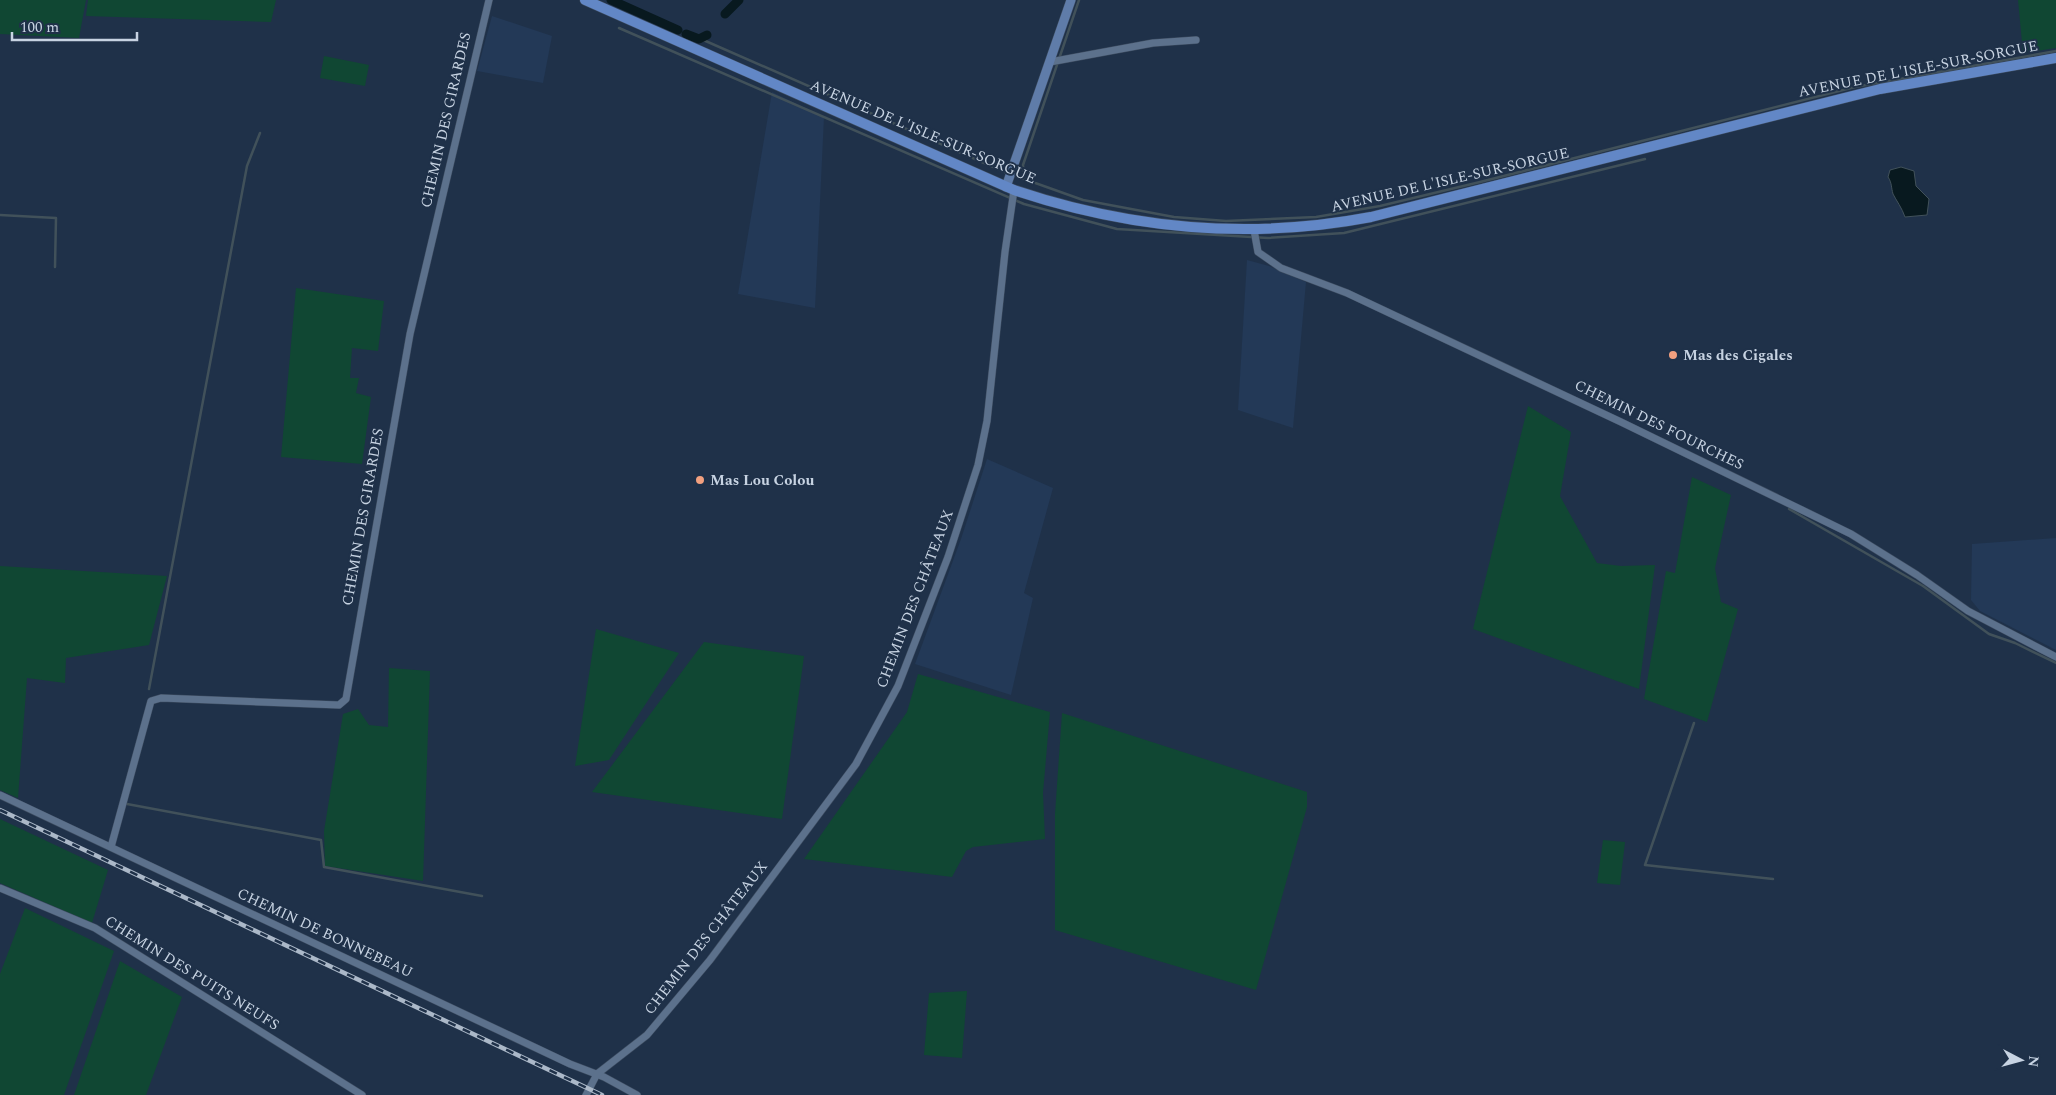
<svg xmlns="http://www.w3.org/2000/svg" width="2056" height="1095" viewBox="0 0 2056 1095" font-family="Spectral,serif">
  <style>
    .built { fill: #233957 }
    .green { fill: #104733 }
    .water { fill: #08191f; stroke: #41515a }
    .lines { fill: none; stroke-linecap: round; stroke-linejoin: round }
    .stream { stroke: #41515a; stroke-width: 2.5 }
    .canal { stroke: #08191f; stroke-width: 9 }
    .street-casing { stroke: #3d4c60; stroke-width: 8 }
    .secondary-casing { stroke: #3d4c60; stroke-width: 10 }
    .primary-casing { stroke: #3d4c60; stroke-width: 11 }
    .street { stroke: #5c718c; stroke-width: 7 }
    .secondary { stroke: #5f7ca9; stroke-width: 9 }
    .primary { stroke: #6287c6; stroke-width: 10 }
    .rail-casing { stroke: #abb8c8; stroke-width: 4.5 }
    .rail { stroke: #1f3149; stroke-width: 2.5; stroke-dasharray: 8; stroke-linecap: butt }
    .poi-dot { fill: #f2a07f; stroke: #1f3149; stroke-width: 2 }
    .labels { text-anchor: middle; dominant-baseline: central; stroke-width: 4; stroke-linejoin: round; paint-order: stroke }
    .street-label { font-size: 15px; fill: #c7d3e2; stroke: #1f3149 }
    .poi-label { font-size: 15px; font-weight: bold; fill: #c7d3e2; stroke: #1f3149; text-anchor: start }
  </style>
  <rect width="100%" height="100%" fill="#1f3149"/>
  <g class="built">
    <polygon points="492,16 552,36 543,83 477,71"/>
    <polygon points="772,92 824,117 815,308 738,294"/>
    <polygon points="1247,260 1269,266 1306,282 1293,428 1238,410"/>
    <polygon points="987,459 1053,488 1024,593 1033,598 1011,695 915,664 961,539"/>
    <polygon points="2056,538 2056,650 1980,611 1971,600 1972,544"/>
  </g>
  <g class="green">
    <polygon points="0,0 86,0 79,38 0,34"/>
    <polygon points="88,0 276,0 271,22 86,16"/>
    <polygon points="2018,0 2056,0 2056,48 2023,53"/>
    <polygon points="324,56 369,65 365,86 320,78"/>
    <polygon points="296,288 384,301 378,351 352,348 350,378 359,378 356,393 371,397 362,464 281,457"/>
    <polygon points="1528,406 1571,432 1560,496 1597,563 1621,566 1655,565 1639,689 1473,629"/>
    <polygon points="1692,477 1731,495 1715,568 1721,602 1738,609 1707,722 1644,699 1666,571 1675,573"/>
    <polygon points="0,566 167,576 149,645 66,658 65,683 27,678 18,798 0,790"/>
    <polygon points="596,629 679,653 609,760 575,766"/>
    <polygon points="704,642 804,656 782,819 592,792"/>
    <polygon points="389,668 430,671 423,881 325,866 324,831 343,714 358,709 369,725 388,727"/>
    <polygon points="918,674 1050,712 1043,793 1045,839 973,847 966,851 952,877 804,859 907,712"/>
    <polygon points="1062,713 1307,792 1307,807 1256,990 1055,930 1055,814"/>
    <polygon points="0,819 108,870 92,923 0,883"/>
    <polygon points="1603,840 1625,842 1620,885 1597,883"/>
    <polygon points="25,908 114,951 64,1095 0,1095 0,974"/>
    <polygon points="120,961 182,997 146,1095 74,1095"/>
    <polygon points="967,991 962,1058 924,1055 929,993"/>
  </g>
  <path class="water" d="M1901,167L1914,171L1916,186L1929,199L1927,215L1905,217C1902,208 1896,200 1893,194C1891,187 1892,183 1888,177L1890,170Z"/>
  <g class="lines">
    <g class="stream">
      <polyline points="619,28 1024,204 1117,229 1268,238 1344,233 1645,159"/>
      <polyline points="701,39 1007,173"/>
      <polyline points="1013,175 1083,200 1174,217 1226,221 1316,217 1380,206 1480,182 1855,87 2056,51"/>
      <polyline points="1024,178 1023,165 1079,0"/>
      <polyline points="0,215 56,218 55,267"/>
      <polyline points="1789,509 1923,586 1989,634 2015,643 2056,663"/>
      <polyline points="149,689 247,166 260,133"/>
      <polyline points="1694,723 1645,865 1773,879"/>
      <polyline points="127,804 321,840 324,867 482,896"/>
    </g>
    <g class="canal">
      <polyline points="611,0 678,30"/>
      <polyline points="725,14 739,0"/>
      <polyline points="686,34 699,39 707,35"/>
    </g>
    <defs>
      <g id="street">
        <polyline points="1050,62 1153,43 1196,40"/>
        <polyline points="1254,230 1258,252 1281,268 1347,293 1621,422 1802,510 1851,534 1917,575 1968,611 2056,657"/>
        <polyline points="0,795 570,1064 604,1077 637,1095"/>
        <polyline points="111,847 151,701 161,698 339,705 346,699 410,334 489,0"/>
        <polyline points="0,888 95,928 362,1095"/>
        <polyline points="586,1095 597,1074 647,1035 710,960 856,764 898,686 948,557 978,465 987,421 1005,252 1014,190"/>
      </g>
      <polyline id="secondary" points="1006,187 1071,0"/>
      <path id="primary" d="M585,0L1014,190C1130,229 1250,240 1371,217L1880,89L2056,58"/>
    </defs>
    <use href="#street" class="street-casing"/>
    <use href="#secondary" class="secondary-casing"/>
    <use href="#primary" class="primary-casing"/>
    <use href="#street" class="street"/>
    <use href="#secondary" class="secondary"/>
    <use href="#primary" class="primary"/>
    <defs>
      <polyline id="rail" points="0,810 602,1095"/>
    </defs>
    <use href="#rail" class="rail-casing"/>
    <use href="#rail" class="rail"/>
  </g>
  <g class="poi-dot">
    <circle cx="1673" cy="355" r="5"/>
    <circle cx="700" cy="480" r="5"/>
  </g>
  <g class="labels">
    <g class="street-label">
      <text transform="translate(1918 69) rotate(-11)">AVENUE DE L'ISLE-SUR-SORGUE</text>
      <text transform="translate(446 120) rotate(-77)">CHEMIN DES GIRARDES</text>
      <text transform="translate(923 132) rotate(23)">AVENUE DE L'ISLE-SUR-SORGUE</text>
      <text transform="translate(1450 180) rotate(-13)">AVENUE DE L'ISLE-SUR-SORGUE</text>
      <text transform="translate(1659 425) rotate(26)">CHEMIN DES FOURCHES</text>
      <text transform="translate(363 517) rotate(-80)">CHEMIN DES GIRARDES</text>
      <text transform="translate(915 599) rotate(-69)">CHEMIN DES CHÂTEAUX</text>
      <text transform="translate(325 933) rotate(25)">CHEMIN DE BONNEBEAU</text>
      <text transform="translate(706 938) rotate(-52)">CHEMIN DES CHÂTEAUX</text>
      <text transform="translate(192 973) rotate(32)">CHEMIN DES PUITS NEUFS</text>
    </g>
    <g class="poi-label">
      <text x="1683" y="355">Mas des Cigales</text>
      <text x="710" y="480">Mas Lou Colou</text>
    </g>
  </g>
  <g transform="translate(2021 1060) rotate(96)" stroke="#1f3149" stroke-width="4" paint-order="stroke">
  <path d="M0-4L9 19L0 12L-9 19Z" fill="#c7d3e2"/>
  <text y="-8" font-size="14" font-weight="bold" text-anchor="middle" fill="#c7d3e2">N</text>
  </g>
  <path d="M12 32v8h125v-8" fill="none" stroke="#c7d3e2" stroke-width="2.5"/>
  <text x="20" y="32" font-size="15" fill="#c7d3e2" stroke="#1f3149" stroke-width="4" paint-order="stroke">100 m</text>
</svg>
